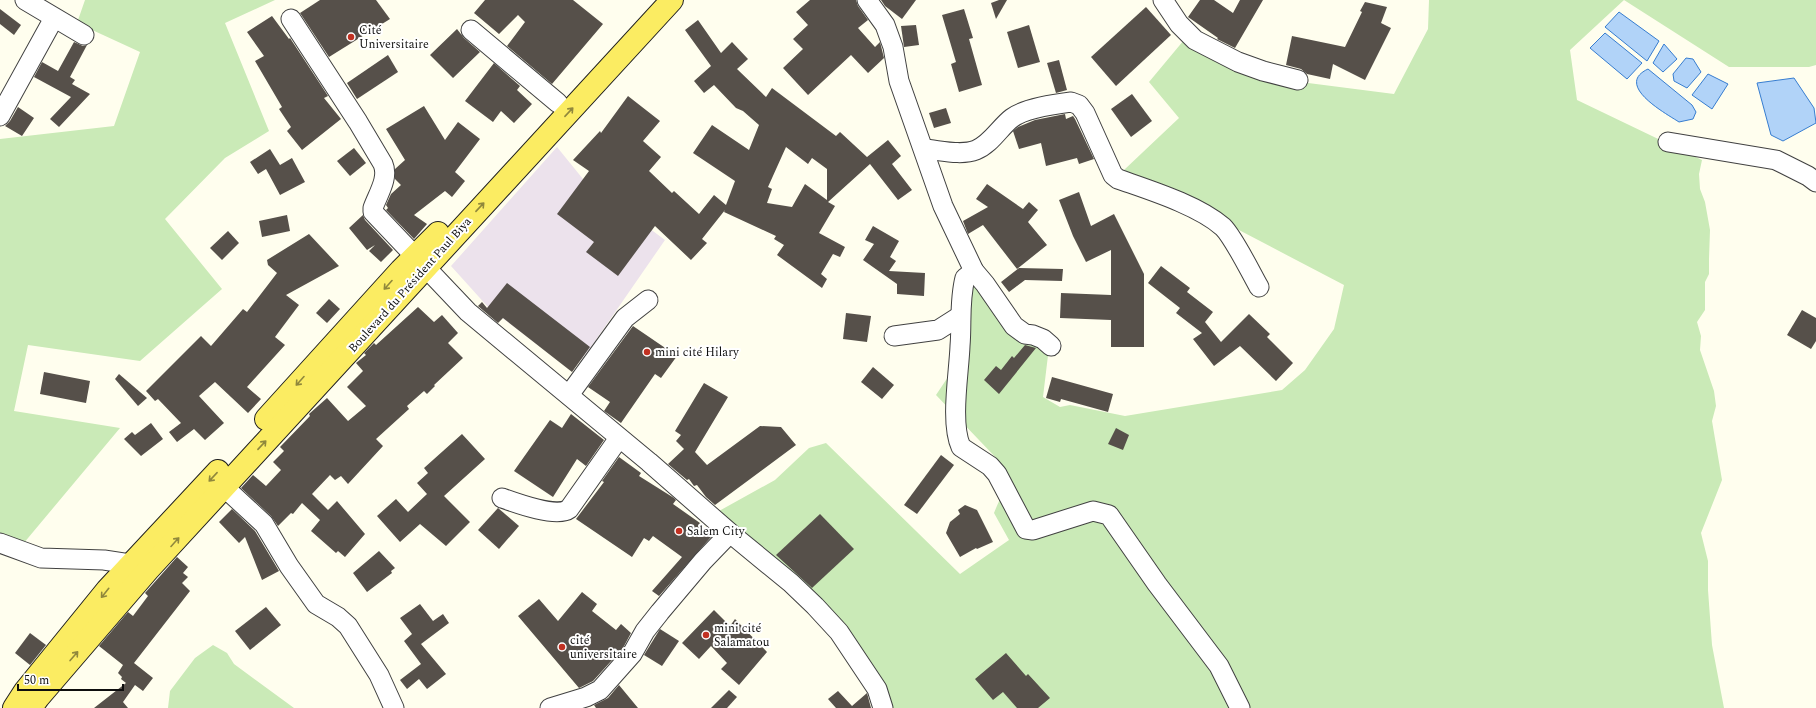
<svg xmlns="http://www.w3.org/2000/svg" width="1816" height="708" viewBox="0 0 1816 708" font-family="Spectral,serif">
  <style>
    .industrial { fill: #ece2ec }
    .green { fill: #caeab7 }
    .water { fill: #b1d3f8; stroke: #377dd0 }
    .building { fill: #56504a; fill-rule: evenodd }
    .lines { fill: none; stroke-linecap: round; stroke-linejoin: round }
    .minor-casing { stroke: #414141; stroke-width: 21 }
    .major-casing { stroke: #1f1f1f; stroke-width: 24 }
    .minor { stroke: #fff; stroke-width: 19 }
    .major { stroke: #fbec62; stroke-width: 22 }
    .oneway { stroke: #90883c }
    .poi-dot { fill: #c13122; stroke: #fff; stroke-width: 1.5 }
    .labels { text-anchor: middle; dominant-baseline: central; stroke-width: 4; stroke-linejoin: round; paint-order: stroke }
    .poi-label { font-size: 12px; fill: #0e0e0e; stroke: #fff; text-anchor: start }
    .street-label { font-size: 12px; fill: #0e0e0e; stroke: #fff }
  </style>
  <rect width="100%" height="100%" fill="#fffeee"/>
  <polygon class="industrial" points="557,147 583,179 665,240 591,347 572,371 488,307 451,266"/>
  <g class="green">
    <polygon points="85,0 275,0 225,23 269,131 225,158 165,219 222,289 140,361 28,345 14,411 120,428 18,550 0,543 0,139 114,126 140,52 77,23"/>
    <path d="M1429,0H1816V65L1809,67H1729L1624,0L1570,50L1577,100L1702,160L1699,174L1700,189L1705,202L1710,230L1709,259V274L1705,282V310L1697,322L1701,336L1700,350L1714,391L1716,406L1712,421L1722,480L1701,533L1708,561V590L1712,645L1724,708H885L839,632L710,516L775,480L809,448L826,443L960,574L1009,540L994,513C1001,495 1012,479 1000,462L936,395L952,371L965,278L985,284L1049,347L1043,397L1060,407L1070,405L1125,416L1282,390L1305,370L1334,329L1344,285L1124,170L1179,118L1149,82L1194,28L1277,79L1394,94L1428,29Z"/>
    <polygon points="213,645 227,653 234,664 294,708 168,708 170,691 195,658"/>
  </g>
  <g class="water">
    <polygon points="1619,12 1659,41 1647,61 1605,27"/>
    <polygon points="1605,33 1642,63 1627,79 1590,48"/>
    <polygon points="1664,44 1677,59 1663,72 1653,63"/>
    <polygon points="1686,58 1693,59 1701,72 1687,88 1674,81 1673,74"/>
    <path d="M1648,69L1692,105L1696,112L1693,119L1679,122C1665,113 1614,85 1648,69Z"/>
    <polygon points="1708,74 1728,84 1712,109 1692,95"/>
    <polygon points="1794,78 1814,108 1816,123 1783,141 1771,135 1757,83"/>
  </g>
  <g class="building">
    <polygon points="320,0 376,0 390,19 329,57 300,13"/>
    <polygon points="485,0 573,0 603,24 552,84 507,46 525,22 518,15 499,34 474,13"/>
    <polygon points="810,0 856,0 858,6 868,20 858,28 875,47 880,42 884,58 868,73 851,55 808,95 783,68 803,49 793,39 808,25 796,12"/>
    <polygon points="881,0 916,0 902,19 885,6"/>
    <polygon points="999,0 1007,0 996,19 991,3"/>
    <polygon points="1200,0 1214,0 1233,13 1240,0 1263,0 1235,48 1217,39 1218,38 1188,17"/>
    <polygon points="1365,2 1387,7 1381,23 1391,28 1365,80 1333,64 1330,79 1307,74 1301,69 1286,65 1292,36 1345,47 1362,12 1360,11"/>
    <polygon points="1146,7 1171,35 1116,86 1091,57"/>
    <polygon points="0,9 21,25 14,35 0,24"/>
    <polygon points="964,9 973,38 969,39 982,85 959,92 951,64 956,62 942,15"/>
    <polygon points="272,16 289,39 290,38 328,96 324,98 341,119 302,150 287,131 291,127 279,109 282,107 255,61 264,56 247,32"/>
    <path d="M698,20L721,53L732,42L748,59L737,69L766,97L772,88L836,136L840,132L867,157L888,140L901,156L892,164L912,190L898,200L870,164L828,202L835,206L819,233L845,247L840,257L833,254L821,274L827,279L822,288L777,255L784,245L774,239L776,236L724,212L725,210L702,239L707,243L691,260L655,226L618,276L586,252L594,242L557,214L589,171L573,160L600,131L601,133L628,96L660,121L643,141L661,157L649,171L672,193L674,191L699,214L714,195L726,205L735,181L693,153L712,125L749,150L759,125L743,111L736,108L714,85L704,93L694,81L711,66L685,30ZM786,147L808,164L812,158L827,169V200L805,184L792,207L767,203L772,189L768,187Z"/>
    <polygon points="916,25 919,45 904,47 901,26"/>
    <polygon points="1029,25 1040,62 1018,68 1007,32"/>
    <polygon points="457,29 464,38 480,52 453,78 430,55"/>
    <polygon points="74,42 83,46 87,45 70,77 75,80 72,84 90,94 59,127 50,119 71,97 34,77 42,62 58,71"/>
    <polygon points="388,55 398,72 357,99 347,83"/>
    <polygon points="1059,60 1067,90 1056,93 1047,63"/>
    <polygon points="494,63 520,86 517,90 532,104 514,123 501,111 493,122 465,101"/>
    <polygon points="1132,94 1152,121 1131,137 1111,109"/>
    <polygon points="424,106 445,140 458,122 480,139 455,172 465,181 452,197 445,191 414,215 427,224 414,239 386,210 388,208 386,205 391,194 401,185 395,179 395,169 405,160 386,129"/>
    <polygon points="18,107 34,118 22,136 5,126 10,121"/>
    <polygon points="946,108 951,123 934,128 929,113"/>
    <polygon points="1065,114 1066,119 1073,116 1075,119 1094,159 1079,164 1077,158 1046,166 1041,143 1019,149 1013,131 1018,127 1035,120"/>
    <polygon points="354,148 366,163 350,176 337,161"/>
    <polygon points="270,149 280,165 292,158 305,182 280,195 266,169 258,174 250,162"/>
    <polygon points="987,184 1023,209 1029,202 1038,210 1028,222 1047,245 1017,269 983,225 968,234 963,221 988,207 976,199"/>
    <polygon points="1079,192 1091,226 1114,214 1144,274 1144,347 1111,347 1111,320 1060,318 1061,293 1111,295 1111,250 1086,262 1073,236 1059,200"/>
    <polygon points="287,215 290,231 262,237 259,221"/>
    <polygon points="363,215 365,220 393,250 381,262 369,251 375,245 367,250 349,228"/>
    <polygon points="873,226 899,241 890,257 896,261 889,271 925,273 924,296 897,294 897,284 863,260 874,244 865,240"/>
    <polygon points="228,231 239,243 222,260 210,248"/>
    <polygon points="309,234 339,266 286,295 299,305 275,337 285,345 247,387 261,399 248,413 215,382 199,396 224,423 205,440 194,429 177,442 169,432 181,423 158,399 155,401 146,391 201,336 211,346 243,309 247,312 277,273 268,265 267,260"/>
    <polygon points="1161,266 1190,288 1187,292 1213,312 1205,322 1221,342 1249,314 1270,334 1267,337 1293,363 1276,381 1240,346 1214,366 1193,339 1202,333 1176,313 1180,308 1148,283"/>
    <polygon points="1019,268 1063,269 1062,281 1025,280 1009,292 1001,282"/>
    <polygon points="507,283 590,347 572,372 503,318 498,323 478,306 482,302 487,308"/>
    <polygon points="329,299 340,309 327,323 316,313"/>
    <polygon points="418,307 434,322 442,315 458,333 448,343 463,358 434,385 435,386 427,394 424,391 407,406 409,409 376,439 383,446 348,484 341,476 335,480 330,475 312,494 328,510 337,501 365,534 345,557 338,551 336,553 311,531 320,520 302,503 293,514 291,513 278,526 271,516 241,488 253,475 266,486 281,470 273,462 284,451 280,447 310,416 309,414 327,398 348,421 366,406 347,387 363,371 356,363 366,355 364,353 374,343 376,345"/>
    <polygon points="1802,310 1816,318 1816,341 1811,349 1787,335"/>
    <polygon points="846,313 871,316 867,342 843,339"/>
    <polygon points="633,326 677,356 661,378 655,374 621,423 604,411 610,402 588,387"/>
    <polygon points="1025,345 1036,348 999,394 984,380 996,366 1001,370 1012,356 1014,358"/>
    <polygon points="873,367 894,385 882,399 861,382"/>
    <polygon points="44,372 90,381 86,403 40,394"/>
    <polygon points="119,374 147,398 138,406 115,379"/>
    <polygon points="1052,377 1113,394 1108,412 1061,399 1060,402 1046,398"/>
    <polygon points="704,383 728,397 695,452 707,465 760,426 781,427 796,445 715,505 706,497 697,485 694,486 689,479 687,480 668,464 684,449 676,441 681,435 675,431"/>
    <polygon points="571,414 604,440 586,466 577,459 553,497 514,471 550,420 562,428"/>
    <polygon points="151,423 163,439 141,456 124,439 132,432 135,435"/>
    <polygon points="1116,428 1129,435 1123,450 1108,444"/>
    <polygon points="462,434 485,459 444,496 470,522 446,546 420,524 400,542 377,516 396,499 408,512 427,494 417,483 428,473 424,468"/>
    <polygon points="941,455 954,465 917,514 904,505"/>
    <polygon points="619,457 641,473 639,476 674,498 676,500 673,504 700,523 698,526 711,537 659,596 652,591 682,557 653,536 649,541 644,538 632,557 576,519 604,482 602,481"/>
    <polygon points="965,505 977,510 993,542 977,549 976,548 960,557 946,533 950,522 960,514 958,510"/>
    <polygon points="498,508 519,526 499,549 478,530"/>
    <polygon points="232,509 255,531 279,571 262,580 245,537 239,543 219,522"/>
    <polygon points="820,514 854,549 812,588 776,555"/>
    <polygon points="379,551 395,568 391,571 392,573 367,592 353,573"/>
    <polygon points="177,557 188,567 183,573 188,577 182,583 190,591 134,663 153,678 143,691 135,685 123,702 128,708 94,708 126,683 121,679 122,677 118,673 123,665 99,646 128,612 133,616 148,596 145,593"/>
    <polygon points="582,592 597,604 592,611 616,630 621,624 631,633 623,648 593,681 579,688 518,616 539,599 558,621"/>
    <polygon points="420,604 433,621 443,614 449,623 421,644 446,674 427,689 419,679 407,689 400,680 421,664 404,641 412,634 400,618"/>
    <polygon points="266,607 281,625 250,650 235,631"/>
    <polygon points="714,610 730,626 735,619 767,652 739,685 721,669 727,663 711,646 699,659 682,643"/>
    <polygon points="660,629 679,641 662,666 644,655"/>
    <polygon points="30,633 46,645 30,665 15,653"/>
    <polygon points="1006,653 1026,676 1028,674 1050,698 1038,708 1017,708 1003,692 993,700 975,679"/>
    <polygon points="619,685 638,708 596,708 594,705 608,698"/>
    <polygon points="729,690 737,697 727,708 711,708"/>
    <polygon points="838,691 852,706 867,693 871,708 836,708 828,699"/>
  </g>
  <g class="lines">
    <defs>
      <g id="minor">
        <polyline points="25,0 84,35"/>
        <polyline points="867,0 885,25 893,47 899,81 943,206 974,271 985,284 1014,326 1025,334 1033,335 1043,339 1051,346"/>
        <polyline points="1163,0 1179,24 1195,40 1238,62 1263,71 1298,80"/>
        <path d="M291,19L358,122L383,164C389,178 378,194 373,208V212L468,312L649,462L730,533L791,583L815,606L839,632L877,689L883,708"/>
        <polyline points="471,30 558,103"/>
        <polyline points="0,116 54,18"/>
        <polyline points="1668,142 1776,160 1808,176 1816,182"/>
        <path d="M924,149C939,150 961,156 976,150C991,144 1000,127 1012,118C1025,108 1055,104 1071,102L1079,105L1085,113L1113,175L1118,179C1149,190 1198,205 1223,227C1234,238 1251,273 1259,287"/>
        <path d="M974,271L965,278C959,301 962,323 960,346C959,373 950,423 961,447L990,466L997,474L1026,529L1033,530L1093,511L1109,515L1157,584L1219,666L1240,708"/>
        <polyline points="894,336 938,330 960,316"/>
        <polyline points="569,395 625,318 648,300"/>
        <polyline points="224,487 264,524 289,566 316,604 338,617 348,626 379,675 394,708"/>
        <path d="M502,498C516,503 557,518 569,509L619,438"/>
        <polyline points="0,543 41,558 104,560 130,564 143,568"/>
        <polyline points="550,708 586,697 600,690 632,654 645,631 660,612 703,561 730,533"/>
      </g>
      <g id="major">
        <polyline points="266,419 401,270 438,233"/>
        <polyline points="14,708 25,691 107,590 218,471"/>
        <polyline points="31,708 38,698 148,570 672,0"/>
      </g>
    </defs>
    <use href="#minor" class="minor-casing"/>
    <use href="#major" class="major-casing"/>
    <use href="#minor" class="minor"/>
    <use href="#major" class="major"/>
  </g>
  <defs><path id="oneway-shaft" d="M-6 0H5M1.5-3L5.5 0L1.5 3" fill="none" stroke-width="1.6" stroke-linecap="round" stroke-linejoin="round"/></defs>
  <g class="oneway">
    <use href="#oneway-shaft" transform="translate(569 112) rotate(-47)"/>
    <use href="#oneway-shaft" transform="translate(480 207) rotate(-47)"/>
    <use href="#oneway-shaft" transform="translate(388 285) rotate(132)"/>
    <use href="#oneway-shaft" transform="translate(300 381) rotate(132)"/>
    <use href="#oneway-shaft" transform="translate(262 445) rotate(-47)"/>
    <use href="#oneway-shaft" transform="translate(213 477) rotate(133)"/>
    <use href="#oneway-shaft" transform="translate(175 542) rotate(-48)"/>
    <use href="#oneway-shaft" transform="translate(105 593) rotate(129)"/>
    <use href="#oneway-shaft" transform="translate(74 656) rotate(-49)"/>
  </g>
  <g class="poi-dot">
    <circle cx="351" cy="37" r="4"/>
    <circle cx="647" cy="352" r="4"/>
    <circle cx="679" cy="531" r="4"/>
    <circle cx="706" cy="635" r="4"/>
    <circle cx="562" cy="647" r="4"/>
  </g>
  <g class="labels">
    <g class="poi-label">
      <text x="359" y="30">Cité<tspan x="359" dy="14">Universitaire</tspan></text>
      <text x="655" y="352">mini cité Hilary</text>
      <text x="687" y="531">Salem City</text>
      <text x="714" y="628">mini cité<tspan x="714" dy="14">Salamatou</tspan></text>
      <text x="570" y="640">cité<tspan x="570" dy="14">universitaire</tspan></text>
    </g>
    <g class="street-label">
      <text transform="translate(410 285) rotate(-48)">Boulevard du Président Paul Biya</text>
    </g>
  </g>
  <path d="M18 684v6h105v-6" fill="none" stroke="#0e0e0e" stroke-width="2"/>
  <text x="24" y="684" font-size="12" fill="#0e0e0e" stroke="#ffffff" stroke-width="3" paint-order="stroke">50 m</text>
</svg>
